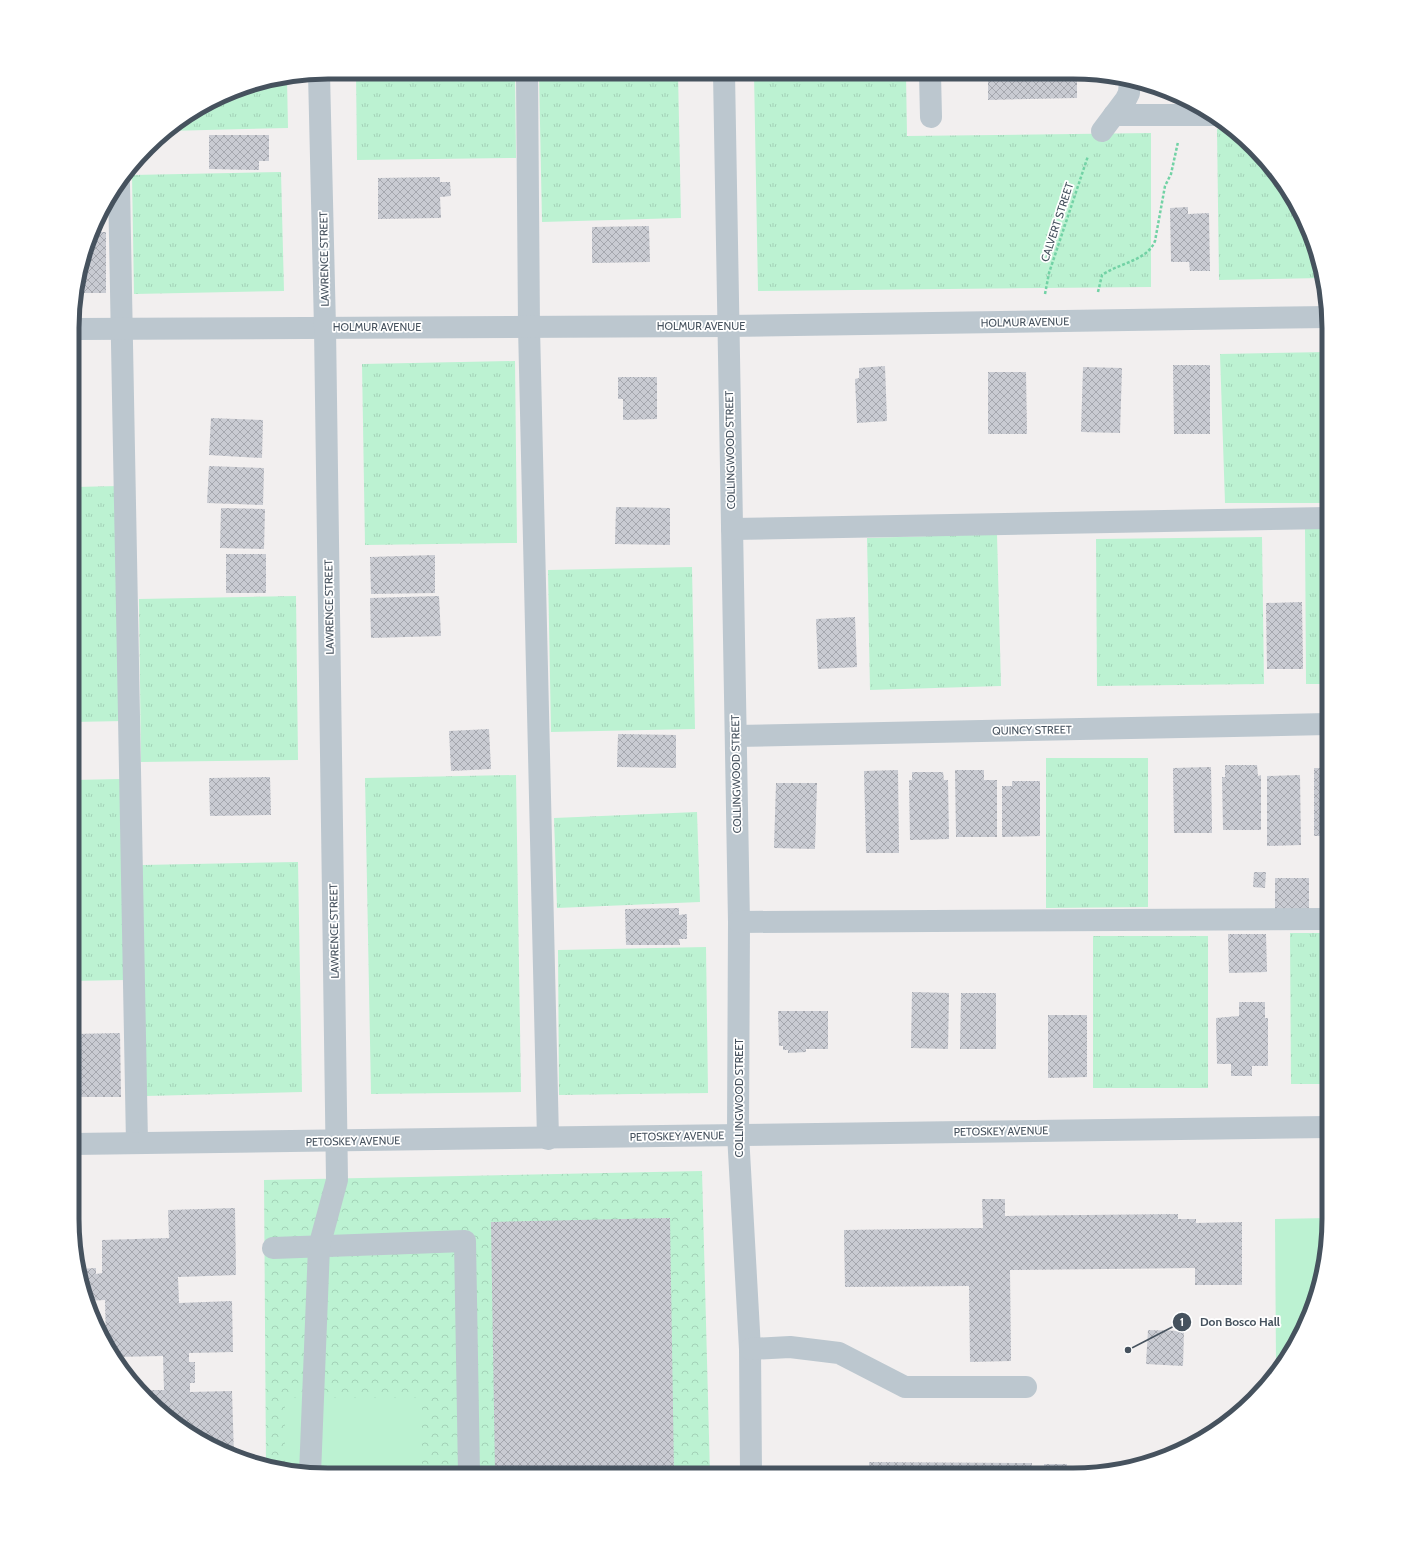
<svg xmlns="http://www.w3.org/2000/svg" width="1401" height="1547" viewBox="0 0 1401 1547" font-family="Cabin,sans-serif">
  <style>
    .grass { fill: url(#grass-tufts) }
    .park { fill: url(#park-crowns) }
    .pitch { fill: #bcf2d2 }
    .building { fill: url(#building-cross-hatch) }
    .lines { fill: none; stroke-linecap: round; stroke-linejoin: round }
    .path { stroke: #72d2a5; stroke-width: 2.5; stroke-dasharray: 3 2; stroke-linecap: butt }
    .minor { stroke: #bcc7cf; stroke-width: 22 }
    .labels { text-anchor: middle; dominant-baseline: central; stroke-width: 3.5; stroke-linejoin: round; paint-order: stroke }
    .street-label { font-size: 11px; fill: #46525e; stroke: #fff }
    .rim { fill: none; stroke: #46525e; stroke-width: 5 }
    .leader { fill: none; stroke: #46525e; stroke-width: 1.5 }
    .callout-dot { fill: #46525e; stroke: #fff; stroke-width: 1.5 }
    .mark-label { font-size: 12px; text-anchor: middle; font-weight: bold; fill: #fff }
    .callout-label { font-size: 12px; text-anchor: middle; font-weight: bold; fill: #46525e; stroke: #fff; stroke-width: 3.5; stroke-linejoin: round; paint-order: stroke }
  </style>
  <defs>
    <pattern id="grass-tufts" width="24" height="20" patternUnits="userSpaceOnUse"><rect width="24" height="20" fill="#bcf2d2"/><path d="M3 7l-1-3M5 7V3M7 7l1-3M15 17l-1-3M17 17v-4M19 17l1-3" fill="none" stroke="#a3d1b7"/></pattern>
    <pattern id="park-crowns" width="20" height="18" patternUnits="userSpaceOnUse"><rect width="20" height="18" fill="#bcf2d2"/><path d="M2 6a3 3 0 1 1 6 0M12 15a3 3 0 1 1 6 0" fill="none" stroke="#a3d1b7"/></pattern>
    <pattern id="building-cross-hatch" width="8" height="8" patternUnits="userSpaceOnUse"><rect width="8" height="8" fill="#c9cbd2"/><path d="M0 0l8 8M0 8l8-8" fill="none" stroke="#a5a7ae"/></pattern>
  </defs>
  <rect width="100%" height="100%" fill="#f2efef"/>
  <g class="grass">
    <polygon points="356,72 515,73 516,158 357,160"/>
    <polygon points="539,73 678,73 681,218 542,222"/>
    <polygon points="754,73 906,74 907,136 1151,133 1151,287 758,291"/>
    <polygon points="287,79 288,128 167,131 245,86"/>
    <polygon points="1217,129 1229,129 1286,186 1316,246 1322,278 1219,280"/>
    <polygon points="281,172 284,291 134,294 132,175"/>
    <polygon points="1328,352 1328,503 1225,503 1220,354"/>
    <polygon points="515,361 517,543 365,545 362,364"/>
    <polygon points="119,486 124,721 73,722 74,487"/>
    <polygon points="1328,527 1328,684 1306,684 1305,528"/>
    <polygon points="997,534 1001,686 870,690 867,538"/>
    <polygon points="1262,537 1264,684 1097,686 1096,539"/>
    <polygon points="692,567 695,729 551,732 548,570"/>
    <polygon points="296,596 298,760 141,762 139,599"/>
    <polygon points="1046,758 1148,758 1148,907 1046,908"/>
    <polygon points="516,775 521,1092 371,1094 365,778"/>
    <polygon points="120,779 125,980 73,981 73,780"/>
    <polygon points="697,812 700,902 557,908 554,818"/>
    <polygon points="298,862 302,1092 146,1096 142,865"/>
    <polygon points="1290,933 1328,933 1328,1084 1291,1084"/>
    <rect x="1093" y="936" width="115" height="152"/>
    <polygon points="706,947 708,1093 559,1095 558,950"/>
  </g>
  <polygon class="park" points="702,1171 710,1474 311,1474 266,1466 264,1180"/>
  <g class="pitch">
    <path d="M1328,1218C1329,1269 1312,1323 1283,1364H1276L1275,1219Z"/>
    <polygon points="285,1398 422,1398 422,1474 308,1474 285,1469"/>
  </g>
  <g class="building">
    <polygon points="988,74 1077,74 1077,98 988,100"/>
    <polygon points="209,135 269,135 269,161 259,161 259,170 209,169"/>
    <polygon points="440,177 440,182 450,182 451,196 440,197 441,218 378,219 378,178"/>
    <polygon points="1188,207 1188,214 1209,213 1210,271 1190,271 1189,262 1171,262 1170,208"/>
    <polygon points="649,226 650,262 592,263 592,227"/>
    <polygon points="95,232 106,232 106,293 74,293"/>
    <polygon points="1173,365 1210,365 1210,434 1174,434"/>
    <polygon points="885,366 887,421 857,423 855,379 859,378 859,368"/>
    <polygon points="1083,367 1122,368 1120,433 1081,432"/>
    <polygon points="988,372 1026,372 1027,434 988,434"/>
    <polygon points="618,377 657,377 657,419 623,420 623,399 618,399"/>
    <polygon points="211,418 263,420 262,458 209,455"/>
    <polygon points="209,466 264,468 263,505 207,503"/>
    <polygon points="616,507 670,508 670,545 615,544"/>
    <polygon points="221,508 265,509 264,549 220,548"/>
    <rect x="226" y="554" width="40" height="39"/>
    <polygon points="435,555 435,593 371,594 370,557"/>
    <polygon points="439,596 441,636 371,638 370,598"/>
    <polygon points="1302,602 1303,669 1267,669 1266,603"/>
    <polygon points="855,617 857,667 818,669 816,619"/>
    <polygon points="489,729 491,769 451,771 449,731"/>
    <polygon points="618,734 676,735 676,768 617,767"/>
    <polygon points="1225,765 1257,765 1258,776 1261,775 1261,830 1223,830 1222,777 1225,777"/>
    <polygon points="1211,767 1212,833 1174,833 1173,768"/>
    <rect x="1314" y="768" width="14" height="68"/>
    <polygon points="898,770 899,853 866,853 864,771"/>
    <polygon points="955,770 984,770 984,780 997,780 997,837 956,837"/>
    <polygon points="912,772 943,772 944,780 948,780 949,839 910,840 909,780 912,780"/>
    <polygon points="1300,775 1301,845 1267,846 1267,776"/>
    <polygon points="270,777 271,815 210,816 209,778"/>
    <polygon points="1012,781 1040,781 1040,836 1002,837 1002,786 1012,786"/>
    <polygon points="776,783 817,783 815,849 774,848"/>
    <polygon points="1254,872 1266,872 1265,888 1253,887"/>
    <rect x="1275" y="878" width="34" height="31"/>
    <polygon points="679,908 679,915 687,914 687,939 679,939 680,945 626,945 625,909"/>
    <polygon points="1228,934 1266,934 1267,972 1229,973"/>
    <polygon points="912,992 949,993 948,1049 911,1048"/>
    <polygon points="961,993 996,993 996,1049 960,1049"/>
    <polygon points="1239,1002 1265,1002 1265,1018 1268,1018 1268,1066 1252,1066 1252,1076 1231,1076 1231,1064 1217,1064 1216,1018 1239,1016"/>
    <polygon points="778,1011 828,1011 828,1049 806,1049 806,1052 788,1053 788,1050 783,1050 783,1046 779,1046"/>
    <polygon points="1048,1015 1087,1015 1087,1077 1048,1078"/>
    <polygon points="120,1033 121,1097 73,1097 73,1034"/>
    <polygon points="982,1199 1005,1199 1005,1216 1178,1214 1178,1219 1196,1219 1196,1223 1242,1222 1242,1285 1195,1285 1195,1268 1010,1270 1011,1361 970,1362 969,1286 845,1287 844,1230 983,1228"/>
    <polygon points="235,1208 236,1275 178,1277 179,1303 232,1301 233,1352 189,1353 189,1362 195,1362 195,1383 190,1383 190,1392 232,1391 234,1456 200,1441 147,1400 139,1390 164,1390 163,1356 113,1357 106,1342 105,1300 85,1301 79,1269 96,1268 96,1274 102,1273 102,1240 169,1238 168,1210"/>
    <polygon points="670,1218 674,1474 495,1474 491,1222"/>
    <polygon points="1148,1330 1184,1331 1183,1366 1146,1364"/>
    <polygon points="869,1462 1032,1463 1031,1473 1044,1473 1044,1464 1067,1464 1067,1474 869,1474"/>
  </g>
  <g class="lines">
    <g class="path">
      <path d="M1098,292L1102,275C1119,263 1147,261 1155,241L1165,186L1171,174L1178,142"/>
      <polyline points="1045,294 1049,273 1088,156"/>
    </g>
    <g class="minor">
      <polyline points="527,73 529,327 548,1139"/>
      <polyline points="724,73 739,922 738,1134 750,1349 751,1474"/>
      <polyline points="930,74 931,117"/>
      <polyline points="1114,115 1214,115"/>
      <polyline points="1102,131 1126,99 1129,93 1130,80"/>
      <polyline points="119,184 137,1143"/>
      <polyline points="74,329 728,326 1328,317"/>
      <polyline points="732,529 1328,518"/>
      <polyline points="736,736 1328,724"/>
      <polyline points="739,922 1328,919"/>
      <path d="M73,1144C491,1139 910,1132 1328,1127"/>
      <polyline points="273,1248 465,1241 469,1474"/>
      <polyline points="750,1349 790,1347 839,1353 905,1387 1026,1387"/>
      <polyline points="310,1474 319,1247 337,1180 325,328 319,73"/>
    </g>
  </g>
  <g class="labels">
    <g class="street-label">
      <text transform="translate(1057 222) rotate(-72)">CALVERT STREET</text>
      <text transform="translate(324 259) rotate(-91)">LAWRENCE STREET</text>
      <text transform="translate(1025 322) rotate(-1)">HOLMUR AVENUE</text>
      <text x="701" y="326">HOLMUR AVENUE</text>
      <text x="377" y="327">HOLMUR AVENUE</text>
      <text transform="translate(730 450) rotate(-91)">COLLINGWOOD STREET</text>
      <text transform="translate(329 607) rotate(-91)">LAWRENCE STREET</text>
      <text transform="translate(1032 730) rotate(-1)">QUINCY STREET</text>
      <text transform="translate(736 774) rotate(-91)">COLLINGWOOD STREET</text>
      <text transform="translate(334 931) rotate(-91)">LAWRENCE STREET</text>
      <text transform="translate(739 1098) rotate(-90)">COLLINGWOOD STREET</text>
      <text transform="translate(1001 1131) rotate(-1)">PETOSKEY AVENUE</text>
      <text transform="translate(677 1136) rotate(-1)">PETOSKEY AVENUE</text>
      <text transform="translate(353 1141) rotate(-1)">PETOSKEY AVENUE</text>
    </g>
  </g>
  <path d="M0 0H1401V1547H0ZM328 79H1073A249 249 0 0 1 1322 328V1219A249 249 0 0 1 1073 1468H328A249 249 0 0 1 79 1219V328A249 249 0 0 1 328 79Z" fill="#fff" fill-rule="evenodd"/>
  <path class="rim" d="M328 79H1073A249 249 0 0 1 1322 328V1219A249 249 0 0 1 1073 1468H328A249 249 0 0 1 79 1219V328A249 249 0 0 1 328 79Z"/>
  <path class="leader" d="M1128 1350L1182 1322"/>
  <g class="callout-dot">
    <circle cx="1128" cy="1350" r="4"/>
    <circle cx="1182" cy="1322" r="10"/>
  </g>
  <g class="mark-label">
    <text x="1182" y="1326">1</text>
  </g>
  <g class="callout-label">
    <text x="1240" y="1326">Don Bosco Hall</text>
  </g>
</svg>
